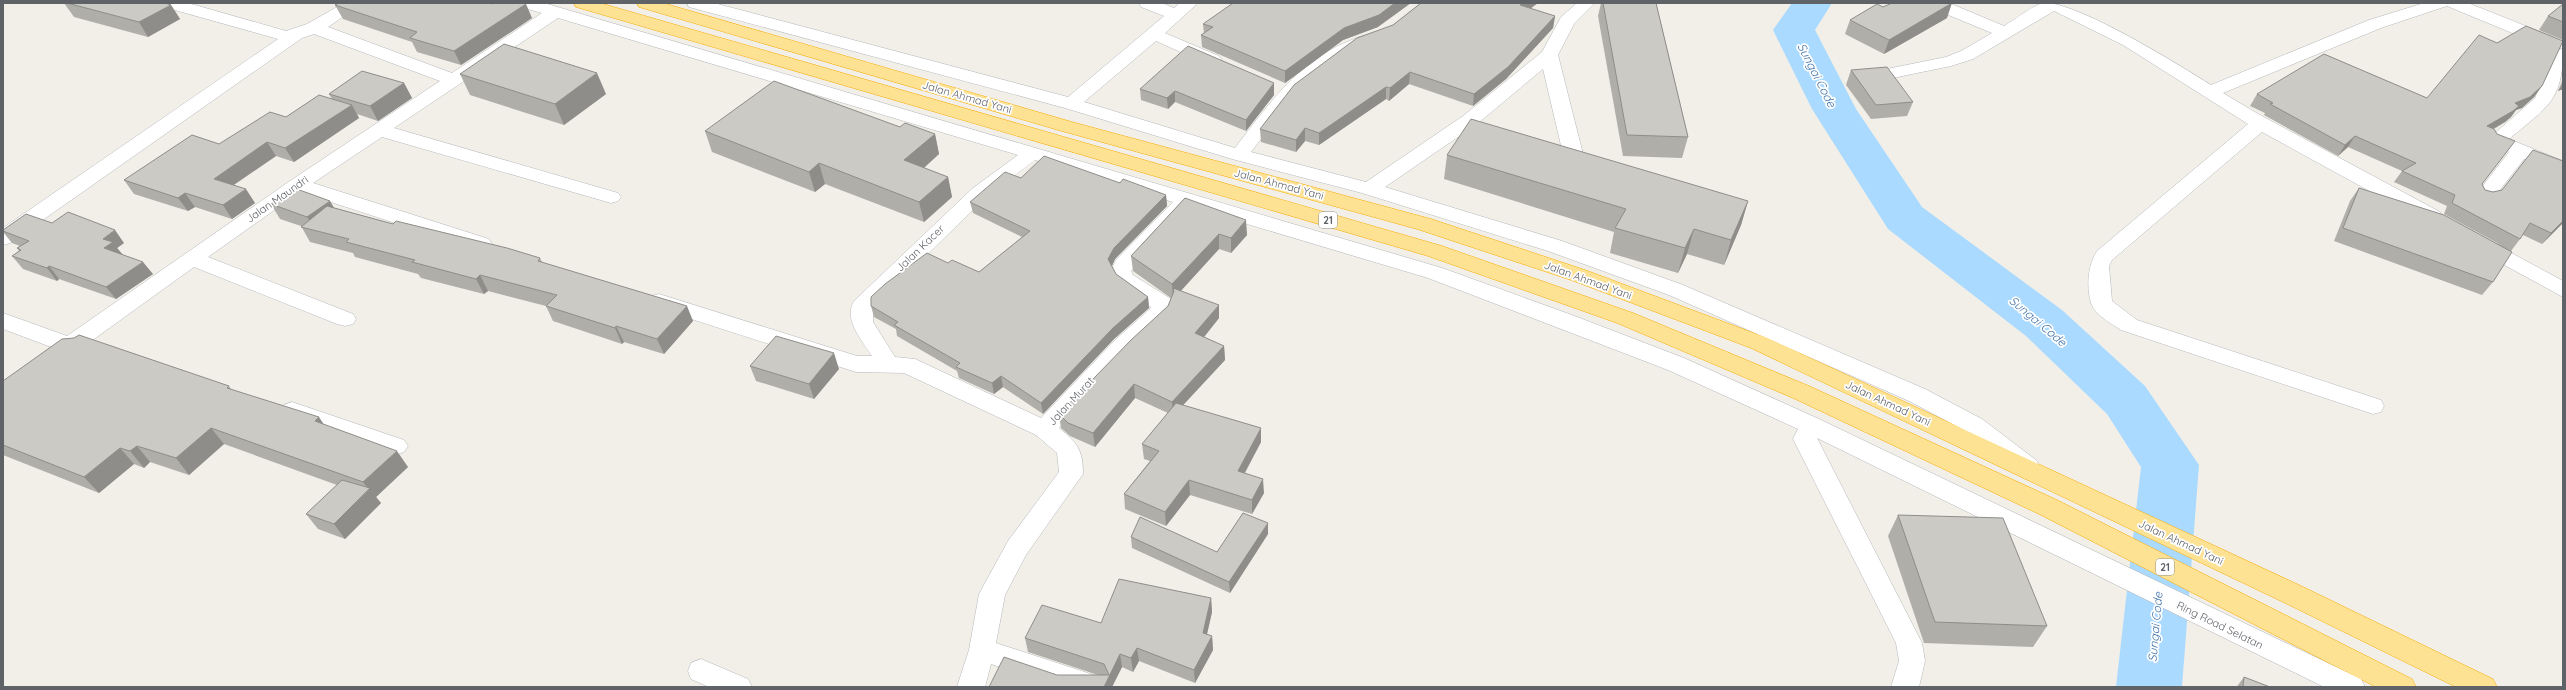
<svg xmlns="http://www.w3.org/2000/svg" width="2566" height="690" viewBox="0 0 2566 690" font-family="Quicksand,sans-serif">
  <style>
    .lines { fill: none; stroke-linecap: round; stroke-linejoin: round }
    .river { fill: #aadaff; fill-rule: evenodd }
    .minor-casing { stroke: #b5b8bc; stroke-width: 1 }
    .highway-casing { stroke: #f9ab00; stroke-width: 1 }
    .minor { fill: #fff; fill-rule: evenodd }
    .highway { fill: #fde293; fill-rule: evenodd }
    .wall { fill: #afaea9 }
    .shaded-wall { fill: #8f8d8a }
    .building { fill: #cccac5; stroke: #8f8d8a }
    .labels { text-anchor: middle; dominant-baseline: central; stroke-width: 3.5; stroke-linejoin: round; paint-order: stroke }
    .shield { fill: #fff; stroke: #8f9295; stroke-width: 1 }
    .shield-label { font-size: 10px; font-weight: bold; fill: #5f6368 }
    .street-label { font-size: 11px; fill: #5f6368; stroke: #fff }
    .water-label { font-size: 12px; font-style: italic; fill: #4174aa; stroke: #fff }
  </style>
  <rect width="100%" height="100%" fill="#f1efe8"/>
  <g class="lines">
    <polygon class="river" points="1792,3 1832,3 1815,30 1856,109 1922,207 2062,310 2145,386 2199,465 2182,687 2116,687 2141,467 2107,414 2026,336 1888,229 1812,109 1773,30"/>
    <defs>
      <g id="minor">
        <path d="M162,3H188L286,31L307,24L344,3H363L328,27L452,73L542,13L520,7L518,3H544L1442,268L1572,315L1684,358L1819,419L2361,679L2365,687H2324L1817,438L1922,643L1925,661L1919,687H1891L1899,661L1896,643L1793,439L1798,429L1668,370L1428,278L1190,207L1131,271L1133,275L1171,299L1174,304L1168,318L1131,352L1059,428C1077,443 1083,449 1083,474L1026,555L1005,595L996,643L1106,679L1110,687H1060L991,664L985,687H957L969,650L979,594L1008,541L1059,472L1057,453L1036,435L904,373L856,372L651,306L648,301L651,296L659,294L857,356H872C862,340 843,320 854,301L973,188L1018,155L558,18L394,128L618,193L621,197L618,201L611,203L604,201L382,137L313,183L489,239L492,244L489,249L482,251L475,249L300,192L208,257L353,314L356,319L353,324L345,326L337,324L194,267L65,360L57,362L49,360L46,354L51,347L3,329V313L67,336L290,181L440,81L314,34L302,38L10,243L3,245V228L278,39L164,7ZM1035,160L1173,202L1116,260L1111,271L1118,284L1151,307L1150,309L1115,340L1041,418L915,359L895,357L873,322V308L987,196Z"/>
        <path d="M687,3H714L1068,97L1164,16L1141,7L1139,3H1162L1174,8L1180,3H1198L1165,33L1219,56L1222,60L1219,64H1207L1156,41L1084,102L1235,148C1266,107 1299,61 1349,41C1357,38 1363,34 1372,36L1375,40L1372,44C1319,66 1285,107 1251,152L1366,182L1463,116L1542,52L1561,17L1577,3H1595L1574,24L1558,55L1583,154L1580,158H1566L1563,154L1543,69L1477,124L1385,187L1562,241L1683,285L1925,389L1982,419L2036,460L2040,466L2036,472L2028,475L2020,472L1966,431L1909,401L1669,295L1548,251L1362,193L1232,159L1065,108L689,7Z"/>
        <path d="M1927,3H1949L2004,26C2016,19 2032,6 2043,3C2075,0 2181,66 2211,85L2369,20L2424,3H2468L2553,37L2556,41L2553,45H2541L2447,6L2381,28L2223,93L2260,115L2440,212L2443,217L2440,222L2433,223L2426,222L2262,132L2112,260L2109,266L2112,301L2137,320L2381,400L2384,406L2381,412L2373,414L2121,330C2112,324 2095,315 2091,303C2086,286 2088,265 2097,251L2248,124L2123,45L2054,11L1973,59L1951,66L1883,80L1877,79L1874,75L1877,71L1946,57L1961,51L1992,33L1929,7Z"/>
        <path d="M2563,49C2563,102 2547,107 2509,139L2563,161V174L2524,159L2492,200L2485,202L2478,200L2475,196L2509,152L2489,144L2487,140L2535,98L2554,54L2557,50Z"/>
        <polygon points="2482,237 2563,281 2563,297 2475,249 2472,244 2475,239"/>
        <polygon points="292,402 404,440 408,446 404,452 396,455 284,417 280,411 284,405"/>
        <polygon points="701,659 748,679 752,687 709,687 691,679 688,671 691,663"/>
      </g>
      <g id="highway">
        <polygon points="574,3 600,3 1442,246 1633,313 1809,386 2057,500 2412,679 2416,687 2376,687 2039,514 1793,398 1617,323 1428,256 576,7"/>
        <polygon points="637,3 663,3 1072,122 1431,219 1585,270 1767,338 2299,585 2493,679 2497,687 2456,687 2281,601 1751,348 1571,280 1417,229 1058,130 639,7"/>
      </g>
    </defs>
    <use href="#minor" class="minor-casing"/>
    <use href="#highway" class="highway-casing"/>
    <use href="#minor" class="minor"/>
    <use href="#highway" class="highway"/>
  </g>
  <g class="wall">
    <polygon points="64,3 165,3 171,5 180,19 148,37 74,17"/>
    <polygon points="1421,3 1538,3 1530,9 1555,16 1553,28 1506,79 1473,106 1409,84 1389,101 1386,99 1319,145 1305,141 1296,152 1261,142 1260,129"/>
    <polygon points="1601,3 1656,3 1688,137 1682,158 1623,156 1598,16"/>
    <polygon points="2563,4 2563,40 2539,30 2548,16"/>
    <polygon points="335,5 532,18 461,65 417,52 412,42 343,19"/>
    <polygon points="1883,7 1947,18 1884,54 1845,34 1850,20"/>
    <polygon points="1203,24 1378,27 1343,40 1285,83 1202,47 1201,35 1204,34"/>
    <polygon points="1851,70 1913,102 1907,116 1871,119 1846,85"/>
    <polygon points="460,74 606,94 564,125 470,95"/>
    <polygon points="2563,79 2563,89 2558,91"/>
    <polygon points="404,83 412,98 378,121 357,114 359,118 294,162 276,156 234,185 255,203 232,219 195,207 188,211 134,194 124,180 219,144 332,99 329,94"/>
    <polygon points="1274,83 1274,95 1246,131 1175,102 1168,109 1141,100 1140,89"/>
    <polygon points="2542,86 2534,97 2522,108 2516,110 2511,117 2505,122 2494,129 2482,184 2485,190 2493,192 2502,190 2563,161 2563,224 2562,224 2542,244 2523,235 2511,251 2493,282 2482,295 2334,241 2350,201 2359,188 2501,245 2444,214 2447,206 2394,182 2402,171 2348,147 2338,156 2264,115 2265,113 2250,106 2257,94 2427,98"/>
    <polygon points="705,131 935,134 939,154 924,168 948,177 952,197 924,222 825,184 815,192 712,152"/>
    <polygon points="1447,155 1748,201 1741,225 1724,265 1687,254 1678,273 1610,253 1614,232 1444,179"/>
    <polygon points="1021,178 1120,183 1166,195 1167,206 1115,259 1112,266 1116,274 1148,297 1149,308 1114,339 1043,414 1003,387 994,394 959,378 957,371 897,336 896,329 874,317 871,306 948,263 979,272 1022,237 973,213 970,202"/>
    <polygon points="1185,198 1247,235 1231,253 1219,249 1181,291 1219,318 1204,337 1224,346 1225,360 1183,405 1261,442 1245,473 1264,493 1252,514 1190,495 1166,526 1125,509 1124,494 1150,461 1144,459 1142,444 1168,413 1135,398 1095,447 1070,436 1061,428 1059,414 1168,306 1171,298 1133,271 1131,256"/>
    <polygon points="271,204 335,208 393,224 540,258 542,262 693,321 664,354 624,342 622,344 553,321 546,306 488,291 484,294 421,278 418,274 355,257 353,253 310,242 301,226 280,219"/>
    <polygon points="52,223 124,243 117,248 123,255 153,274 116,299 59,279 57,281 23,269 12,256 19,251 17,248 20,246 12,243 3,232 3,230"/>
    <polygon points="750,366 839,369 814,399 756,381"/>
    <polygon points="3,381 229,386 231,389 323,424 408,467 376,497 381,503 345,539 318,529 306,514 337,485 224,444 189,475 150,462 144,468 134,464 99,493 3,455"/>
    <polygon points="1898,515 2047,626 2033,647 1924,643 1888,536"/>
    <polygon points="1268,534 1230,593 1132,548 1131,537 1217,552"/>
    <polygon points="1211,598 1212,612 1207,634 1212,636 1213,650 1195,683 1139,661 1133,672 1122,667 1112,687 1057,675 1098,675 1028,652 1025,638 1101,623"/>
    <polygon points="2244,677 2270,687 2237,687 2238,685"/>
  </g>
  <g class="shaded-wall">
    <polygon points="1395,3 1411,3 1378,27 1343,40 1285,83 1285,71 1344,28"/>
    <polygon points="1523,3 1538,3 1518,17 1520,5"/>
    <polygon points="1952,3 1947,18 1884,54 1889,40"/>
    <polygon points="526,4 532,18 461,65 454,51"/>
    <polygon points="171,5 180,19 148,37 139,22"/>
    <polygon points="1555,16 1553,28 1506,79 1473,106 1474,94"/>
    <polygon points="1410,72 1409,84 1389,101 1390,88"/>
    <polygon points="597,73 606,94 564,125 555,104"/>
    <polygon points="404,83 412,98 378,121 370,106"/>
    <polygon points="1274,83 1274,95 1246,131 1246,120"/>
    <polygon points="2563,84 2563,89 2558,91"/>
    <polygon points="2542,86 2534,97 2522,108 2516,110 2511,117 2505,122 2478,137 2487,126 2515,103"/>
    <polygon points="1386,87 1386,99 1319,145 1319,133"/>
    <polygon points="1175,91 1175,102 1168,109 1167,98"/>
    <polygon points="352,105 359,118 294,162 285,148"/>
    <polygon points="1305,128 1305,141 1296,152 1296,140"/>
    <polygon points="935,134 939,154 909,181 904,160"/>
    <polygon points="2355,136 2348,147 2338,156 2345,145"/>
    <polygon points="267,142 276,156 223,192 214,179"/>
    <polygon points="819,163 825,184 815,192 809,172"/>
    <polygon points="948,177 952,197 924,222 919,202"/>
    <polygon points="246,189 255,203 232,219 223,205"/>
    <polygon points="185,193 195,207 188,211 178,198"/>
    <polygon points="1166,195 1167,206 1115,259 1110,270 1108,259 1114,248"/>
    <polygon points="330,201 339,216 316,230 307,217"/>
    <polygon points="1748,201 1741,225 1724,265 1731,240"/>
    <polygon points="1246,220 1247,235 1231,253 1231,238"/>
    <polygon points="2563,221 2563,223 2542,244 2551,233"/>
    <polygon points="1694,229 1687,254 1678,273 1685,248"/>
    <polygon points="115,230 124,243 117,248 123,255 104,248 103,239"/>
    <polygon points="1219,234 1219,249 1175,297 1174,291 1173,288 1174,298 1173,299 1172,284"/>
    <polygon points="143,262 153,274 116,299 106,287"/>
    <polygon points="49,266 59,279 57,281 47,268"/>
    <polygon points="480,275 488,291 484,294 476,279"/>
    <polygon points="1148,297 1149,308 1114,339 1043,414 1041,403 1113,328"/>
    <polygon points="1219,305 1219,318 1196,347 1195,333"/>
    <polygon points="687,306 693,321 664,354 657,339"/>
    <polygon points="616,326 624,342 622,344 615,328"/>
    <polygon points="1224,346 1225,360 1173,416 1172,402"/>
    <polygon points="834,353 839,369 814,399 809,384"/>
    <polygon points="1001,376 1003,387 994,394 992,383"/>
    <polygon points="1134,384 1135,398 1095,447 1093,433"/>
    <polygon points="319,417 330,434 315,421"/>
    <polygon points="211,428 224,444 189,475 176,458"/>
    <polygon points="1261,428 1261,442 1238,485 1238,471"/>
    <polygon points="137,446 150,462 144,468 130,451"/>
    <polygon points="120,448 134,464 99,493 84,477"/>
    <polygon points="397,451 408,467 376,497 381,503 345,539 334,524 369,490 363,482"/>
    <polygon points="1263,479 1264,493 1252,514 1252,500"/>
    <polygon points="1189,480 1190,495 1166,526 1165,512"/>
    <polygon points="1268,523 1268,534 1230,593 1229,582"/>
    <polygon points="1211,598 1212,612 1204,647 1203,633"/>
    <polygon points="1212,636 1213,650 1195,683 1194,670"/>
    <polygon points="1137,648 1139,661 1133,672 1131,658"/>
    <polygon points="1120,654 1122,667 1112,687 1104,687"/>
  </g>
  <g class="building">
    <polygon points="67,3 165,3 171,5 139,22"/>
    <polygon points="339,3 489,3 492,4 493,3 522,3 526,4 454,51 410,38 417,32 335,5"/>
    <polygon points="1233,3 1395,3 1379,15 1344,28 1285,71 1201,35 1213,27 1203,24"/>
    <polygon points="1421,3 1523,3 1520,5 1555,16 1508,67 1474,94 1410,72 1390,88 1386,87 1319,133 1305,128 1296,140 1260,129 1294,85 1357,38 1393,25"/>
    <polygon points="1603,3 1656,3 1688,137 1627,135"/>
    <polygon points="1892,3 1952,3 1889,40 1850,20 1877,4 1883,7"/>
    <polygon points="2563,4 2563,22 2548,16"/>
    <polygon points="2526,26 2563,41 2542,86 2530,97 2515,103 2519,106 2513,111 2487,126 2494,129 2497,134 2515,141 2482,184 2485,190 2493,192 2502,190 2533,150 2563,161 2563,221 2551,233 2530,223 2520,239 2452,203 2455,195 2402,171 2416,163 2355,136 2345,145 2270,104 2273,103 2257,94 2324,54 2427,98 2479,35 2497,43"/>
    <polygon points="504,44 597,73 555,104 460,74"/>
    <polygon points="1188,46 1274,83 1246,120 1175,91 1167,98 1140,89"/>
    <polygon points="1887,67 1913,102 1876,105 1851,70"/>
    <polygon points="362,71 404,83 370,106 329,94"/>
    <polygon points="774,81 900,127 905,123 935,134 904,160 948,177 919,202 819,163 809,172 705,131"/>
    <polygon points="319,95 352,105 285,148 267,142 214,179 246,189 223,205 185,193 178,198 124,180 192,135 219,144 270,112 286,117"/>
    <polygon points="1471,119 1748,201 1731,240 1694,229 1685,248 1615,228 1626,209 1447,155"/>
    <polygon points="1044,156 1120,183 1123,179 1166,195 1114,248 1108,259 1116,274 1148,297 1113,328 1041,403 1001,376 992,383 956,367 960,363 894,325 898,322 871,306 871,297 885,284 927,253 948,263 952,260 979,272 1030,231 970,202 1005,172 1021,178"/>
    <polygon points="294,188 330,201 307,217 271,204"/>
    <polygon points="2359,188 2444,215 2512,252 2493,282 2343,228"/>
    <polygon points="1185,198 1246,220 1231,238 1219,234 1172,284 1131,256"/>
    <polygon points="327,206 393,224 396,221 507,248 540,258 538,261 687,306 657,339 616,326 615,328 546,306 557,295 480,275 476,279 412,262 415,260 346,242 349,239 301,227"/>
    <polygon points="68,212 115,230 103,239 113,242 104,248 143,262 106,287 49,266 47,268 12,256 21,250 17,248 29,241 3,231 3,230 26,214 52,223"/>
    <polygon points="1173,288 1219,305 1195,333 1224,346 1172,402 1134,384 1093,433 1068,423 1059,414 1131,340 1168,306 1174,291"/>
    <polygon points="79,335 229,386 227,388 319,417 315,421 397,451 363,482 211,428 176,458 137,446 130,451 120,448 84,477 3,445 3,381 62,339 74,338"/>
    <polygon points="776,336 834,353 809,384 750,366"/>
    <polygon points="1176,403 1261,428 1238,471 1263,479 1252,500 1189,480 1165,512 1124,494 1159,451 1142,444"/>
    <polygon points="342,480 370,488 334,524 306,514"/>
    <polygon points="1243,513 1268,523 1229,582 1131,537 1140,517 1217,552"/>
    <polygon points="1898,515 2003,518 2047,626 1935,622"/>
    <polygon points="1119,579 1211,598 1203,633 1212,636 1194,670 1137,648 1131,658 1120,654 1104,687 989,687 1004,657 1057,675 1109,675 1104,664 1025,638 1042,605 1101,623"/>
    <polygon points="2244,677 2270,687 2243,687"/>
  </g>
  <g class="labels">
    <g class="shield">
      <rect x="1319" y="212" width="18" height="16" rx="3"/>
      <rect x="2156" y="559" width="18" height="16" rx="3"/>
    </g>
    <g class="shield-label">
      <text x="1328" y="220">21</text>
      <text x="2165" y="567">21</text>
    </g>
    <g class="street-label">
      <text transform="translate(967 97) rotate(16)">Jalan Ahmad Yani</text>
      <text transform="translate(1279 184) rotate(15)">Jalan Ahmad Yani</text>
      <text transform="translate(277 199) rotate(-35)">Jalan Maundri</text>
      <text transform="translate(920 248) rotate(-44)">Jalan Kacer</text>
      <text transform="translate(1588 280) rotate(20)">Jalan Ahmad Yani</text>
      <text transform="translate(1071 401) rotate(-47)">Jalan Murat</text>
      <text transform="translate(1888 403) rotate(25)">Jalan Ahmad Yani</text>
      <text transform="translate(2181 542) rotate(25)">Jalan Ahmad Yani</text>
      <text transform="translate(2220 625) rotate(26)">Ring Road Selatan</text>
    </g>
    <g class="water-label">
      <text transform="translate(1817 75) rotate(63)">Sungai Code</text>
      <text transform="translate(2038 321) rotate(40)">Sungai Code</text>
      <text transform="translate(2155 627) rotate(-85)">Sungai Code</text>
    </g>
  </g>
  <rect width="2566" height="690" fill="none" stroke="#5f6368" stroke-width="8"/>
</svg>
